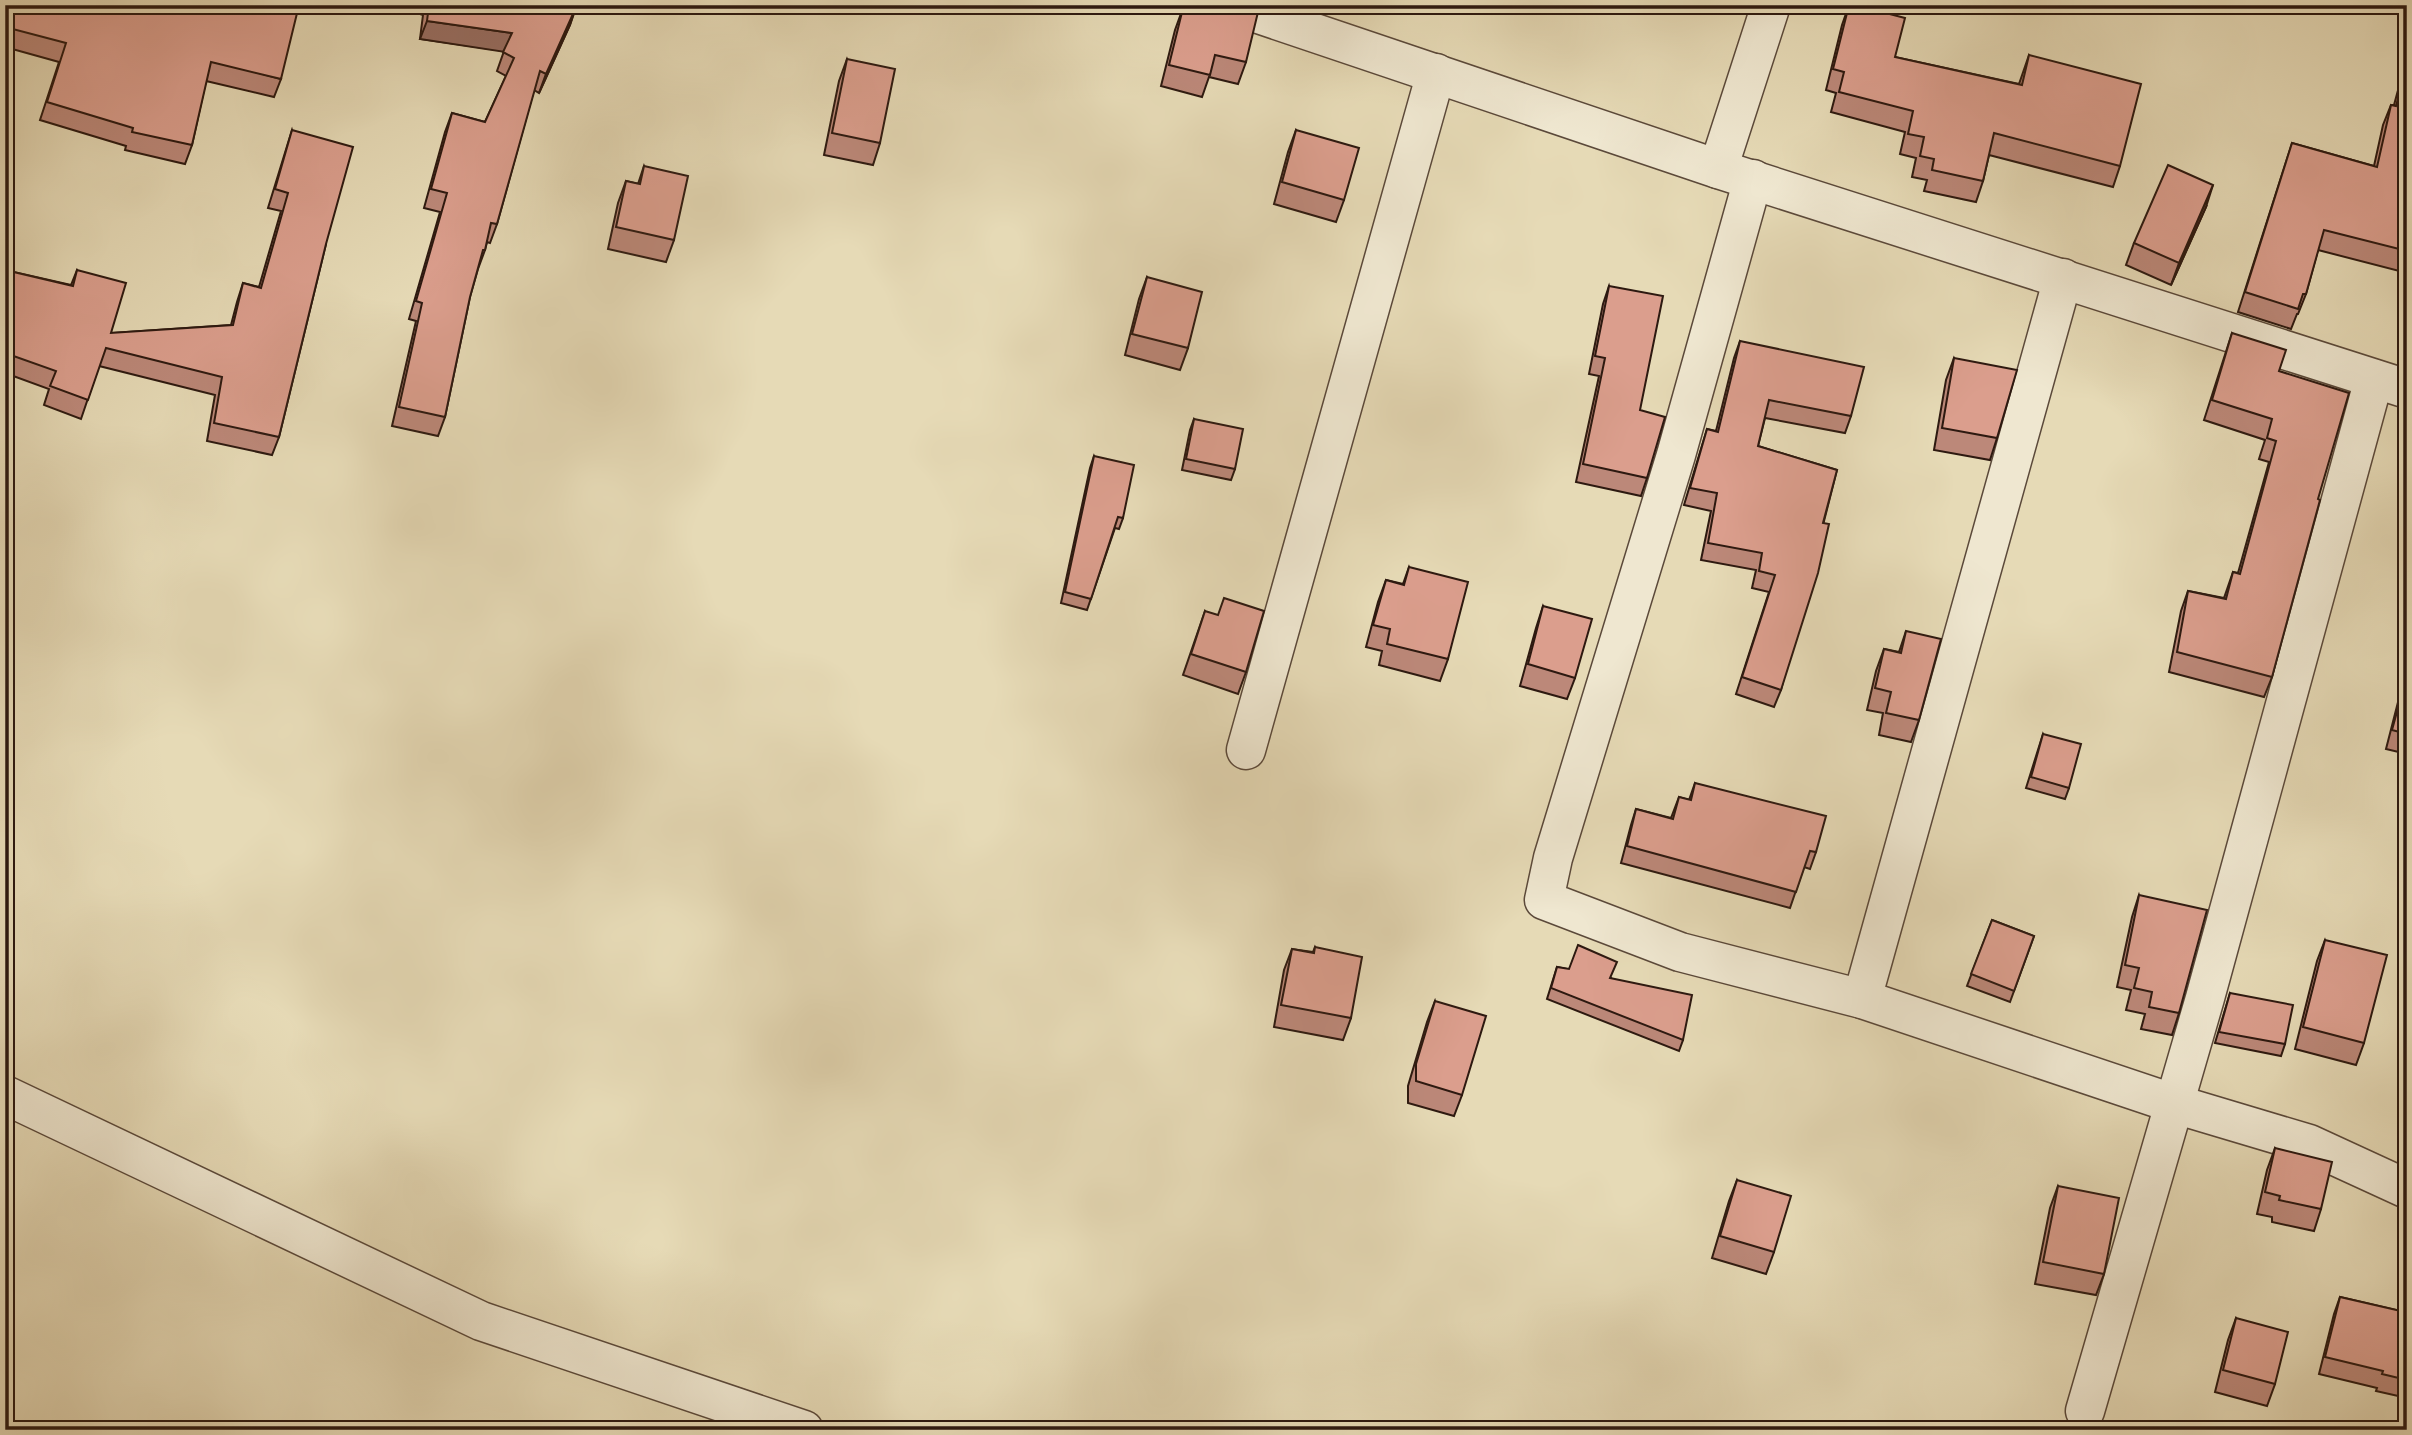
<svg xmlns="http://www.w3.org/2000/svg" width="2412" height="1435" viewBox="0 0 2412 1435" font-family="'Old Standard TT',serif">
  <style>
    .lines { fill: none; stroke-linecap: round; stroke-linejoin: round }
    .street-casing { stroke: #5b493a; stroke-width: 41 }
    .street { stroke: #efe7d0; stroke-width: 38 }
    .wall { fill: #bc8879; stroke: #2d1910; stroke-width: 2 }
    .shaded-wall { fill: #996f63; stroke: #2d1910; stroke-width: 2 }
    .building { fill: #db9e8d; stroke: #2d1910; stroke-width: 2 }
  </style>
  <rect width="100%" height="100%" fill="#e6dab6"/>
  <filter id="stains"><feTurbulence type="fractalNoise" baseFrequency=".00286" numOctaves="4"/><feColorMatrix values="0 0 0 0 .2 0 0 0 0 .09 0 0 0 0 .02 0 0 0 .5 -.17"/></filter>
  <radialGradient id="worn" r=".72"><stop offset=".6" stop-color="#630" stop-opacity="0"/><stop offset="1" stop-color="#630" stop-opacity=".3"/></radialGradient>
  <g class="lines">
    <defs>
      <g id="street">
        <polyline points="1232,5 1718,169 2407,389"/>
        <polyline points="1718,169 1771,5"/>
        <polyline points="1753,179 1676,455 1553,858 1544,900 1680,952 1862,999 2175,1104 2309,1144 2407,1189"/>
        <polyline points="1246,750 1436,73"/>
        <polyline points="1862,999 2063,278"/>
        <polyline points="5,1095 481,1321 804,1430"/>
        <polyline points="2085,1411 2205,998 2374,379"/>
      </g>
    </defs>
    <use href="#street" class="street-casing"/>
    <use href="#street" class="street"/>
  </g>
  <g class="wall">
    <polygon points="5,5 281,79 274,97 206,81 192,145 185,164 125,150 126,146 40,120 59,62 5,47"/>
    <polygon points="393,5 577,5 570,25 539,93 534,90 497,224 490,243 487,242 485,250 478,269 470,297 445,417 438,436 392,426 416,321 409,319 440,212 424,208 445,132 452,113 485,122 506,76 497,71 504,51 420,39 423,15"/>
    <polygon points="1186,5 1231,5 1246,62 1238,84 1209,77 1202,97 1161,86 1175,30 1183,8 1185,9"/>
    <polygon points="1849,5 1895,57 2019,84 2029,55 2120,166 2113,187 1989,155 1983,181 1976,202 1924,191 1927,180 1912,177 1916,158 1900,154 1905,132 1831,112 1836,93 1826,90 1842,25"/>
    <polygon points="2407,57 2407,273 2318,250 2306,294 2298,314 2297,314 2291,329 2238,312 2292,143 2374,166 2383,125 2391,105 2394,105"/>
    <polygon points="847,59 880,143 873,165 824,155 839,81"/>
    <polygon points="292,130 326,244 279,437 272,455 207,441 215,395 99,366 81,419 44,405 49,389 5,373 5,270 71,285 77,270 111,333 231,325 237,302 243,283 259,287 281,211 268,208"/>
    <polygon points="1296,130 1344,200 1336,222 1274,204 1288,152"/>
    <polygon points="644,166 674,240 666,262 608,249 618,203 626,181 638,184"/>
    <polygon points="2206,207 2171,285 2126,265 2134,243"/>
    <polygon points="1147,277 1188,348 1180,370 1125,355 1139,299"/>
    <polygon points="1609,286 1640,410 1647,478 1641,496 1576,482 1599,376 1589,374 1603,304"/>
    <polygon points="2232,333 2279,371 2318,499 2272,677 2264,697 2169,672 2181,611 2188,591 2224,598 2233,572 2238,573 2269,462 2259,459 2265,440 2204,420"/>
    <polygon points="1740,341 1851,416 1845,433 1765,418 1758,446 1837,470 1781,690 1774,707 1736,694 1769,592 1752,588 1756,570 1701,560 1711,511 1684,505 1707,429 1716,431 1734,358"/>
    <polygon points="1954,358 1997,438 1990,460 1934,450 1946,380"/>
    <polygon points="1194,419 1235,469 1231,480 1182,470 1190,430"/>
    <polygon points="1094,456 1123,518 1119,529 1115,528 1087,610 1061,603 1090,468"/>
    <polygon points="1409,567 1448,659 1440,681 1379,665 1382,651 1366,647 1378,602 1386,580 1403,584"/>
    <polygon points="1543,606 1575,678 1567,699 1520,686 1536,628"/>
    <polygon points="1205,611 1246,672 1238,694 1183,675"/>
    <polygon points="1906,631 1919,720 1911,742 1879,735 1883,713 1867,710 1876,671 1884,649 1899,652"/>
    <polygon points="2407,667 2407,754 2386,749"/>
    <polygon points="2043,734 2069,788 2065,799 2026,788"/>
    <polygon points="1695,783 1816,852 1810,869 1804,867 1790,908 1621,863 1631,825 1636,809 1671,818 1679,797 1689,800"/>
    <polygon points="2139,895 2179,1013 2172,1035 2141,1029 2145,1014 2126,1010 2131,990 2117,987 2132,917"/>
    <polygon points="1992,920 2034,936 2010,1002 1967,986"/>
    <polygon points="2325,940 2364,1043 2356,1065 2295,1049 2317,961"/>
    <polygon points="1315,947 1351,1018 1343,1040 1274,1027 1284,970 1292,949 1313,952"/>
    <polygon points="1557,967 1611,978 1683,1040 1679,1051 1547,999"/>
    <polygon points="2230,993 2285,1044 2281,1056 2215,1043"/>
    <polygon points="1435,1001 1462,1095 1454,1116 1408,1103 1408,1086 1427,1022"/>
    <polygon points="2275,1148 2321,1209 2314,1231 2272,1222 2272,1217 2257,1214 2267,1170"/>
    <polygon points="1737,1180 1774,1252 1766,1274 1712,1258 1729,1201"/>
    <polygon points="2058,1186 2104,1274 2096,1295 2035,1284 2050,1208"/>
    <polygon points="2407,1290 2407,1398 2376,1391 2377,1388 2319,1374 2334,1314 2340,1297 2400,1311"/>
    <polygon points="2236,1318 2275,1384 2267,1406 2215,1392 2228,1340"/>
  </g>
  <g class="shaded-wall">
    <polygon points="576,6 570,25 539,93 546,74"/>
    <polygon points="427,21 512,33 505,52 420,39"/>
    <polygon points="2213,185 2206,207 2171,285 2179,263"/>
  </g>
  <g class="building">
    <polygon points="5,5 299,5 281,79 211,62 192,145 132,132 133,128 47,102 66,43 5,27"/>
    <polygon points="429,5 577,5 546,74 540,71 497,224 491,223 485,250 483,250 470,297 445,417 399,407 422,303 416,301 447,193 431,189 452,113 485,122 514,58 503,52 512,33 427,21"/>
    <polygon points="1187,5 1231,5 1258,12 1246,62 1215,55 1210,75 1169,65 1183,8 1186,9"/>
    <polygon points="1849,5 1855,5 1905,18 1895,57 2022,85 2029,55 2141,84 2120,166 1994,133 1983,181 1932,170 1934,159 1920,156 1924,137 1908,134 1913,111 1839,92 1844,72 1833,69"/>
    <polygon points="847,59 895,69 880,143 832,133"/>
    <polygon points="2407,65 2407,251 2324,230 2306,294 2303,294 2298,309 2245,292 2292,143 2377,167 2391,105 2396,106"/>
    <polygon points="292,130 353,147 326,244 279,437 214,423 222,377 106,348 88,400 50,386 56,371 5,353 5,270 73,286 77,270 126,283 111,333 233,325 243,283 261,288 288,193 275,189"/>
    <polygon points="1296,130 1359,148 1344,200 1282,182"/>
    <polygon points="2168,165 2213,185 2179,263 2134,243"/>
    <polygon points="644,166 688,176 674,240 616,227 626,181 640,184"/>
    <polygon points="1147,277 1202,292 1188,348 1132,334"/>
    <polygon points="1609,286 1663,296 1640,410 1665,417 1647,478 1583,464 1605,358 1595,356"/>
    <polygon points="2232,333 2286,350 2279,371 2349,393 2318,499 2320,500 2272,677 2177,652 2188,591 2226,599 2233,572 2240,574 2276,441 2267,438 2272,419 2212,400"/>
    <polygon points="1740,341 1864,367 1851,416 1769,400 1758,446 1837,470 1823,523 1829,524 1818,573 1781,690 1742,677 1775,575 1759,571 1762,553 1708,543 1717,493 1690,488 1707,429 1718,432"/>
    <polygon points="1954,358 2017,370 1997,438 1942,428"/>
    <polygon points="1194,419 1243,429 1235,469 1186,459"/>
    <polygon points="1094,456 1134,465 1123,518 1118,517 1091,599 1065,592"/>
    <polygon points="1409,567 1468,582 1448,659 1387,644 1390,629 1373,625 1386,580 1404,585"/>
    <polygon points="1224,598 1264,611 1246,672 1191,654 1205,611 1218,615"/>
    <polygon points="1543,606 1592,619 1575,678 1528,664"/>
    <polygon points="1906,631 1941,639 1919,720 1886,713 1891,692 1875,688 1884,649 1901,653"/>
    <polygon points="2407,675 2407,734 2392,730"/>
    <polygon points="2043,734 2081,744 2069,788 2031,777"/>
    <polygon points="1695,783 1826,816 1816,852 1810,851 1796,892 1627,846 1636,809 1673,819 1679,797 1691,800"/>
    <polygon points="2139,895 2207,910 2179,1013 2149,1007 2152,992 2134,988 2139,968 2125,965"/>
    <polygon points="1992,920 2034,936 2014,991 1971,974"/>
    <polygon points="2325,940 2387,955 2364,1043 2303,1027"/>
    <polygon points="1578,945 1617,962 1610,978 1692,995 1683,1040 1551,988 1557,967 1569,969"/>
    <polygon points="1315,947 1362,957 1351,1018 1281,1005 1292,949 1314,953"/>
    <polygon points="2230,993 2293,1005 2285,1044 2219,1032"/>
    <polygon points="1435,1001 1486,1016 1462,1095 1416,1081 1416,1064"/>
    <polygon points="2275,1148 2332,1162 2321,1209 2279,1200 2280,1196 2265,1192"/>
    <polygon points="1737,1180 1791,1196 1774,1252 1720,1236"/>
    <polygon points="2058,1186 2119,1198 2104,1274 2043,1262"/>
    <polygon points="2407,1290 2407,1380 2382,1374 2383,1371 2325,1357 2340,1297 2401,1311"/>
    <polygon points="2236,1318 2288,1332 2275,1384 2223,1370"/>
  </g>
  <rect width="2412" height="1435" fill="none" stroke="#e6dab6" stroke-width="28"/>
  <rect x="7" y="7" width="2398" height="1421" fill="none" stroke="#2d1910" stroke-width="3.5"/>
  <rect x="14" y="14" width="2384" height="1407" fill="none" stroke="#2d1910" stroke-width="2"/>
  <rect width="100%" height="100%" filter="url(#stains)"/>
  <rect width="100%" height="100%" fill="url(#worn)"/>
</svg>
